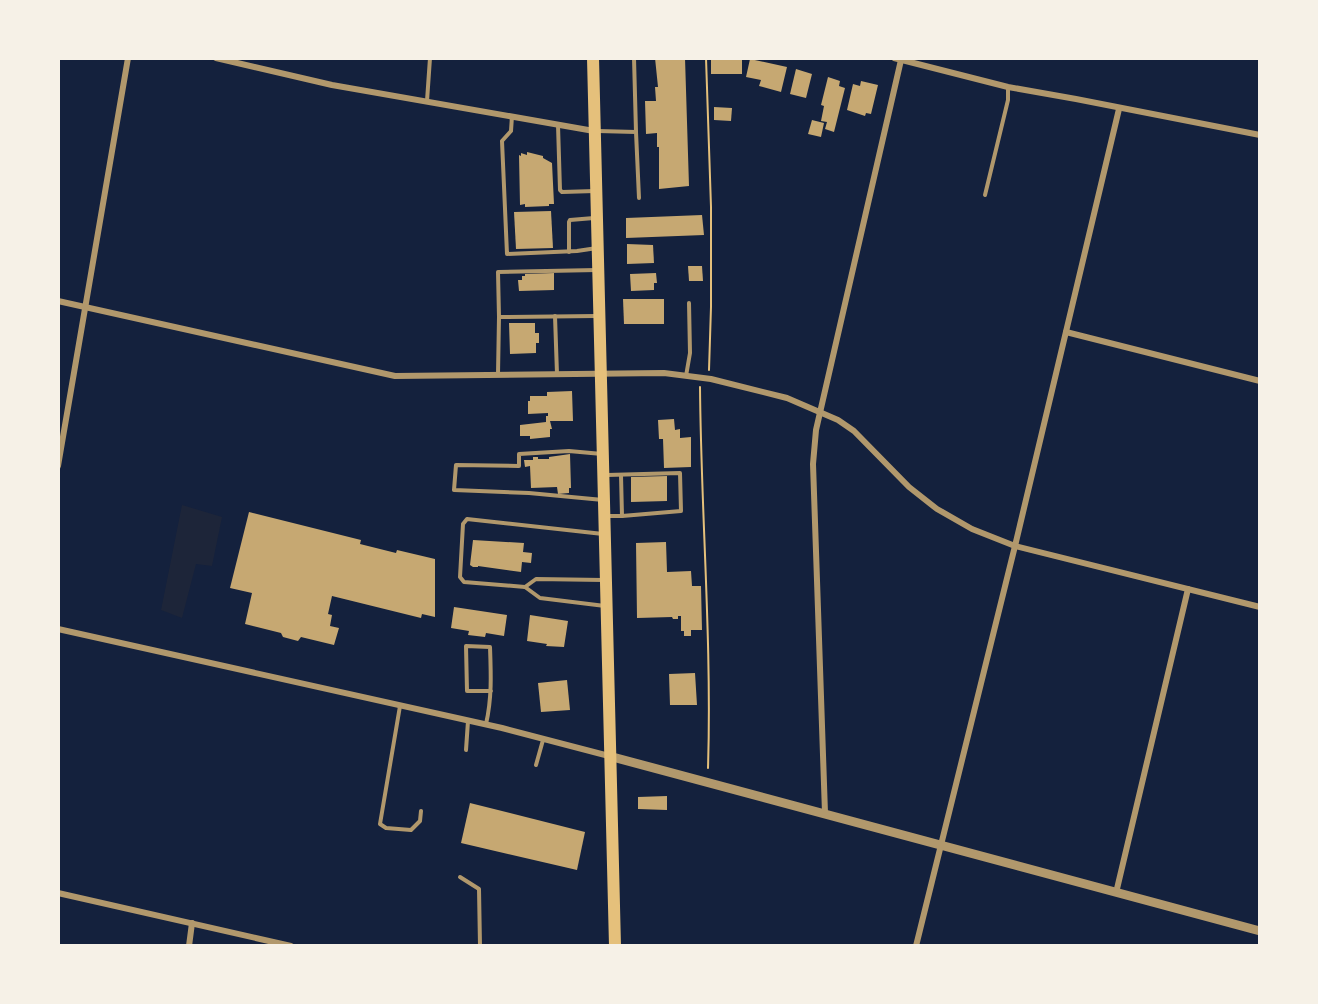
<svg xmlns="http://www.w3.org/2000/svg" width="1318" height="1004" viewBox="0 0 1318 1004" font-family="'Source Sans 3',sans-serif">
  <style>
    .green { fill: #1d2539 }
    .building { fill: #c6a872 }
    .lines { fill: none; stroke-linecap: round; stroke-linejoin: round }
    .path { stroke: #e5c07b; stroke-width: 2 }
    .service { stroke: #b1986c; stroke-width: 4 }
    .minor { stroke: #b1986c; stroke-width: 6 }
    .tertiary { stroke: #b1986c; stroke-width: 9 }
    .primary { stroke: #e5c07b; stroke-width: 12 }
  </style>
  <rect width="100%" height="100%" fill="#14213d"/>
  <polygon class="green" points="182,505 222,517 212,566 196,564 182,618 161,610"/>
  <g class="building">
    <polygon points="655,58 685,58 689,186 659,189 659,147 657,147 657,133 646,134 645,101 656,101 655,87 658,87"/>
    <rect x="711" y="58" width="31" height="16"/>
    <polygon points="750,59 787,67 781,92 759,86 761,80 746,77"/>
    <polygon points="796,69 812,74 806,98 790,94"/>
    <polygon points="828,77 840,81 839,86 845,88 834,132 825,129 827,122 821,121 824,106 821,105"/>
    <polygon points="861,81 878,85 871,114 866,113 865,116 847,110 853,84 860,86"/>
    <polygon points="714,107 732,108 731,121 714,120"/>
    <polygon points="812,120 824,123 821,137 808,134"/>
    <polygon points="527,152 543,156 543,158 552,163 554,204 549,204 549,206 525,207 525,204 520,205 519,155 521,156 521,153 527,155"/>
    <polygon points="551,211 553,248 516,249 514,212"/>
    <polygon points="702,215 704,235 626,238 626,218"/>
    <polygon points="627,244 653,245 654,263 627,264"/>
    <polygon points="688,266 702,266 703,281 689,281"/>
    <polygon points="554,273 554,290 519,291 518,280 522,280 522,276 525,276 525,274"/>
    <polygon points="656,273 657,283 654,283 654,290 631,291 630,274"/>
    <polygon points="623,299 664,299 664,324 624,324"/>
    <polygon points="509,323 535,323 535,333 539,333 539,343 536,343 536,353 510,354"/>
    <polygon points="572,391 573,421 550,421 552,429 550,429 550,437 530,439 530,436 520,436 520,425 546,422 546,416 548,416 548,413 528,414 528,401 530,401 530,396 547,396 547,392"/>
    <polygon points="674,419 675,430 680,429 680,438 691,437 691,467 664,468 663,439 659,439 658,420"/>
    <polygon points="570,454 571,488 569,488 569,493 558,494 557,487 531,488 530,466 525,467 524,460 533,460 533,457 538,457 538,459 549,459 549,457"/>
    <polygon points="667,476 667,501 631,502 631,477"/>
    <polygon points="249,512 361,540 360,544 396,553 397,550 435,559 435,617 422,614 421,618 332,596 328,614 332,615 330,626 339,628 334,645 301,637 298,641 283,637 281,633 245,624 252,593 230,588"/>
    <polygon points="473,540 524,543 523,552 532,553 531,563 522,562 521,572 478,566 478,567 473,567 470,565"/>
    <polygon points="666,542 667,572 691,571 692,586 701,586 702,630 691,630 691,636 684,636 684,631 681,631 681,616 678,616 678,619 673,619 672,617 637,618 636,543"/>
    <polygon points="454,607 507,615 504,636 486,633 485,637 468,635 469,631 451,628"/>
    <polygon points="530,615 568,621 564,647 546,646 547,644 527,641"/>
    <polygon points="695,673 697,705 670,705 669,674"/>
    <polygon points="567,680 570,710 541,712 538,683"/>
    <polygon points="667,796 667,810 638,809 638,797"/>
    <polygon points="470,803 585,832 577,870 461,843"/>
  </g>
  <g class="lines">
    <g class="path">
      <polyline points="706,58 711,207 711,307 709,370"/>
      <path d="M700,387C701,514 712,641 708,768"/>
    </g>
    <g class="service">
      <polyline points="634,58 636,132"/>
      <polyline points="427,101 430,58"/>
      <polyline points="512,116 511,131 502,141 507,254 577,251 597,248"/>
      <polyline points="558,125 560,190 562,192 595,191"/>
      <polyline points="598,131 636,132 639,198"/>
      <polyline points="985,195 1008,100 1008,87"/>
      <polyline points="569,252 569,222 570,220 594,218"/>
      <polyline points="555,316 557,374"/>
      <polyline points="499,317 498,272 597,270"/>
      <polyline points="498,374 499,317 596,316"/>
      <polyline points="686,376 690,353 689,303"/>
      <polyline points="602,454 569,451 519,454 519,466 456,465 454,490 529,493 603,500"/>
      <polyline points="607,475 680,473 681,511 622,516"/>
      <polyline points="608,516 622,516 621,475"/>
      <polyline points="603,534 467,519 463,524 460,577 464,582 525,587 540,598 605,606"/>
      <polyline points="525,587 536,579 603,580"/>
      <polyline points="400,706 380,824 386,828 411,830 420,821 421,811"/>
      <path d="M486,724C492,698 491,674 490,647L466,646L467,691H491"/>
      <polyline points="466,750 468,721"/>
      <polyline points="536,765 543,740"/>
      <polyline points="460,877 479,889 480,946"/>
    </g>
    <g class="minor">
      <polyline points="216,58 332,85 594,131"/>
      <polyline points="894,58 1008,87 1076,99 1260,135"/>
      <polyline points="58,301 395,376 664,373 711,379 787,398 838,420 854,431 909,487 937,509 972,529 1015,546 1260,607"/>
      <polyline points="1066,332 1260,381"/>
      <polyline points="58,466 128,58"/>
      <polyline points="58,629 502,728 609,756"/>
      <polyline points="825,813 813,464 816,430 901,60"/>
      <polyline points="58,893 291,946"/>
      <polyline points="1116,893 1188,589"/>
      <polyline points="189,946 192,923"/>
      <polyline points="916,946 1015,546 1119,109"/>
    </g>
    <polyline class="tertiary" points="609,756 1260,931"/>
    <polyline class="primary" points="593,58 615,946"/>
  </g>
  <rect width="1318" height="1004" fill="none" stroke="#f6f1e7" stroke-width="120"/>
</svg>
